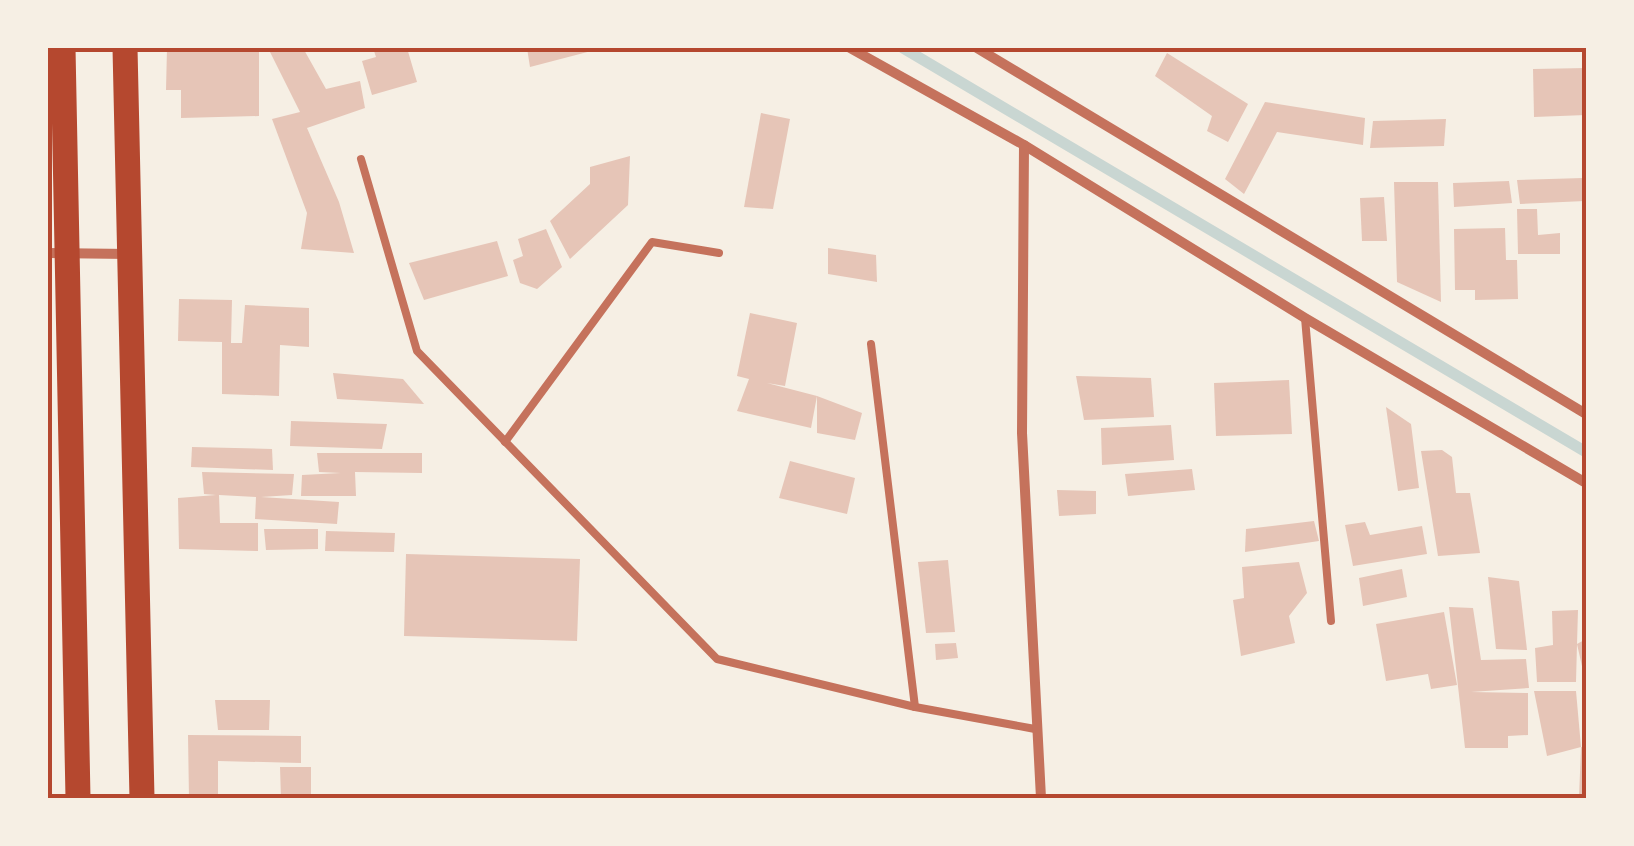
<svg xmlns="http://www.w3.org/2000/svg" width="1634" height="846" viewBox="0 0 1634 846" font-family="Commissioner,sans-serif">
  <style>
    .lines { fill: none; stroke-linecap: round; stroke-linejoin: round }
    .stream { stroke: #c9d6d2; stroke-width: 11 }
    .building { fill: #e6c5b7 }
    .service { stroke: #c5725c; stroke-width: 8 }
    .minor { stroke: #c5725c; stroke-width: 10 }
    .primary { stroke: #b5482f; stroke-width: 25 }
    .neatline { fill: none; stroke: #b5482f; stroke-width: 4 }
  </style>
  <rect width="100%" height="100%" fill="#f6efe4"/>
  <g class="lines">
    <polyline class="stream" points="903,48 1586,452"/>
  </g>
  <g class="building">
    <polygon points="167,48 259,48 259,116 181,118 181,90 166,90"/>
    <polygon points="268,48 303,48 326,89 360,81 365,108 307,128 339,202 354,253 301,249 307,213 272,119 300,112"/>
    <polygon points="373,48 407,48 417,82 372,95 362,61 376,57"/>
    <polygon points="527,48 599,48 599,49 530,67"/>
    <polygon points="628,48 662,48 663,51 629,52"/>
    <polygon points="1167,53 1248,104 1228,142 1207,131 1212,116 1155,76"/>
    <polygon points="1586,68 1586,115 1534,117 1533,69"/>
    <polygon points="1265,102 1365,118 1363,145 1277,132 1244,194 1225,179"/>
    <polygon points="761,113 790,119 773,209 744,207"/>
    <polygon points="1446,119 1444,146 1370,148 1373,121"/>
    <polygon points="630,156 628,205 570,259 550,221 590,184 590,167"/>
    <polygon points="1583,178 1585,201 1520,204 1517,180"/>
    <polygon points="1509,181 1512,203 1454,207 1453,183"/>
    <polygon points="1394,182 1438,182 1441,302 1397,282"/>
    <polygon points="1384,197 1387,241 1362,241 1360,198"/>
    <polygon points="1517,209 1537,209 1538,235 1560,233 1560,254 1518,254"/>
    <polygon points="1505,228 1506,260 1517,260 1518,299 1475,300 1475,290 1455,290 1454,229"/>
    <polygon points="546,229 562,267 537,289 520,283 513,260 523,256 518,239"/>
    <polygon points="497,241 508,276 424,300 409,263"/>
    <polygon points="828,248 876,255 877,282 828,274"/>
    <polygon points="179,299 232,300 231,343 242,343 245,305 309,308 309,347 280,345 279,396 222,394 222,342 178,341"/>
    <polygon points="750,313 797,323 785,386 767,383 817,396 811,428 737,411 749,379 737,376"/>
    <polygon points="333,373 403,379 424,404 337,399"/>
    <polygon points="1076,376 1151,378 1154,417 1084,420"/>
    <polygon points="1289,380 1292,434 1216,436 1214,383"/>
    <polygon points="817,396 862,413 855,440 817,433"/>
    <polygon points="1386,407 1411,424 1419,488 1398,491"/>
    <polygon points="291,421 387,424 382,449 290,446"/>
    <polygon points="1171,425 1174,460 1102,465 1101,428"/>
    <polygon points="192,447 272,449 273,470 191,467"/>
    <polygon points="1442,450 1452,457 1456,493 1470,493 1480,553 1438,556 1421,451"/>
    <polygon points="317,453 422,453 422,473 355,472 356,496 301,496 302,475 341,473 319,472"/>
    <polygon points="790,461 855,478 847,514 779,498"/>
    <polygon points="1192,469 1195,490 1128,496 1125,474"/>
    <polygon points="202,472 294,474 292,495 261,497 339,502 337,524 255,519 256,497 219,495 220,523 258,523 258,551 179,549 178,498 216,495 204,494"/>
    <polygon points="1057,490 1096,491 1096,514 1059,516"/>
    <polygon points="1314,521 1319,541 1245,552 1246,529"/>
    <polygon points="1365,522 1370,535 1422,526 1427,554 1353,566 1345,525"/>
    <polygon points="264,529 318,529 318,549 266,550"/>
    <polygon points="326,531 395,533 394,552 325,551"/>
    <polygon points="406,554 580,559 577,641 404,636"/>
    <polygon points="948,560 955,632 926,633 918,562"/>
    <polygon points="1299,562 1307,593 1289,616 1295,643 1241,656 1233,600 1244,598 1242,567"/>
    <polygon points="1402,569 1407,597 1363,606 1359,578"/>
    <polygon points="1488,577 1519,581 1527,650 1496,649"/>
    <polygon points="1449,607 1473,608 1481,660 1526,659 1529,688 1471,692 1528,693 1528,735 1508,736 1508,748 1465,748"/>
    <polygon points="1578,610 1577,644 1586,639 1586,684 1577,644 1576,682 1537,682 1535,648 1553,645 1552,611"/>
    <polygon points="1444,612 1457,685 1431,689 1428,674 1386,681 1376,624"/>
    <polygon points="956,643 958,658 936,660 935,644"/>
    <polygon points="1534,691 1576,691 1581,747 1547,756"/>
    <polygon points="215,700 270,700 269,730 218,730"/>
    <polygon points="188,735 301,736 301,763 218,761 218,798 189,798"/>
    <polygon points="1581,747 1586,748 1586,798 1579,798"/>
    <polygon points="280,767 311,767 311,798 281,798"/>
  </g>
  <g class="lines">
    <g class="service">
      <polyline points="361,159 417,351 717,659 915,707 1035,729"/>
      <polyline points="1305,318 1331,621"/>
      <polyline points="871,344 915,707"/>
      <polyline points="505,442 652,242 719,253"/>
    </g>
    <g class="minor">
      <polyline points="850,48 1024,145 1305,318 1586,483"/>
      <polyline points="977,48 1586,414"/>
      <polyline points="1024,145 1022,433 1041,798"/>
      <polyline points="48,253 129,254"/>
    </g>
    <g class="primary">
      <polyline points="63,48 78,798"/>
      <polyline points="125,48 142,798"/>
    </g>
  </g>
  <rect width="1634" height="846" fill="none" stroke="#f6efe4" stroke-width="100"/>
  <rect x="50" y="50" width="1534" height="746" class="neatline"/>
</svg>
